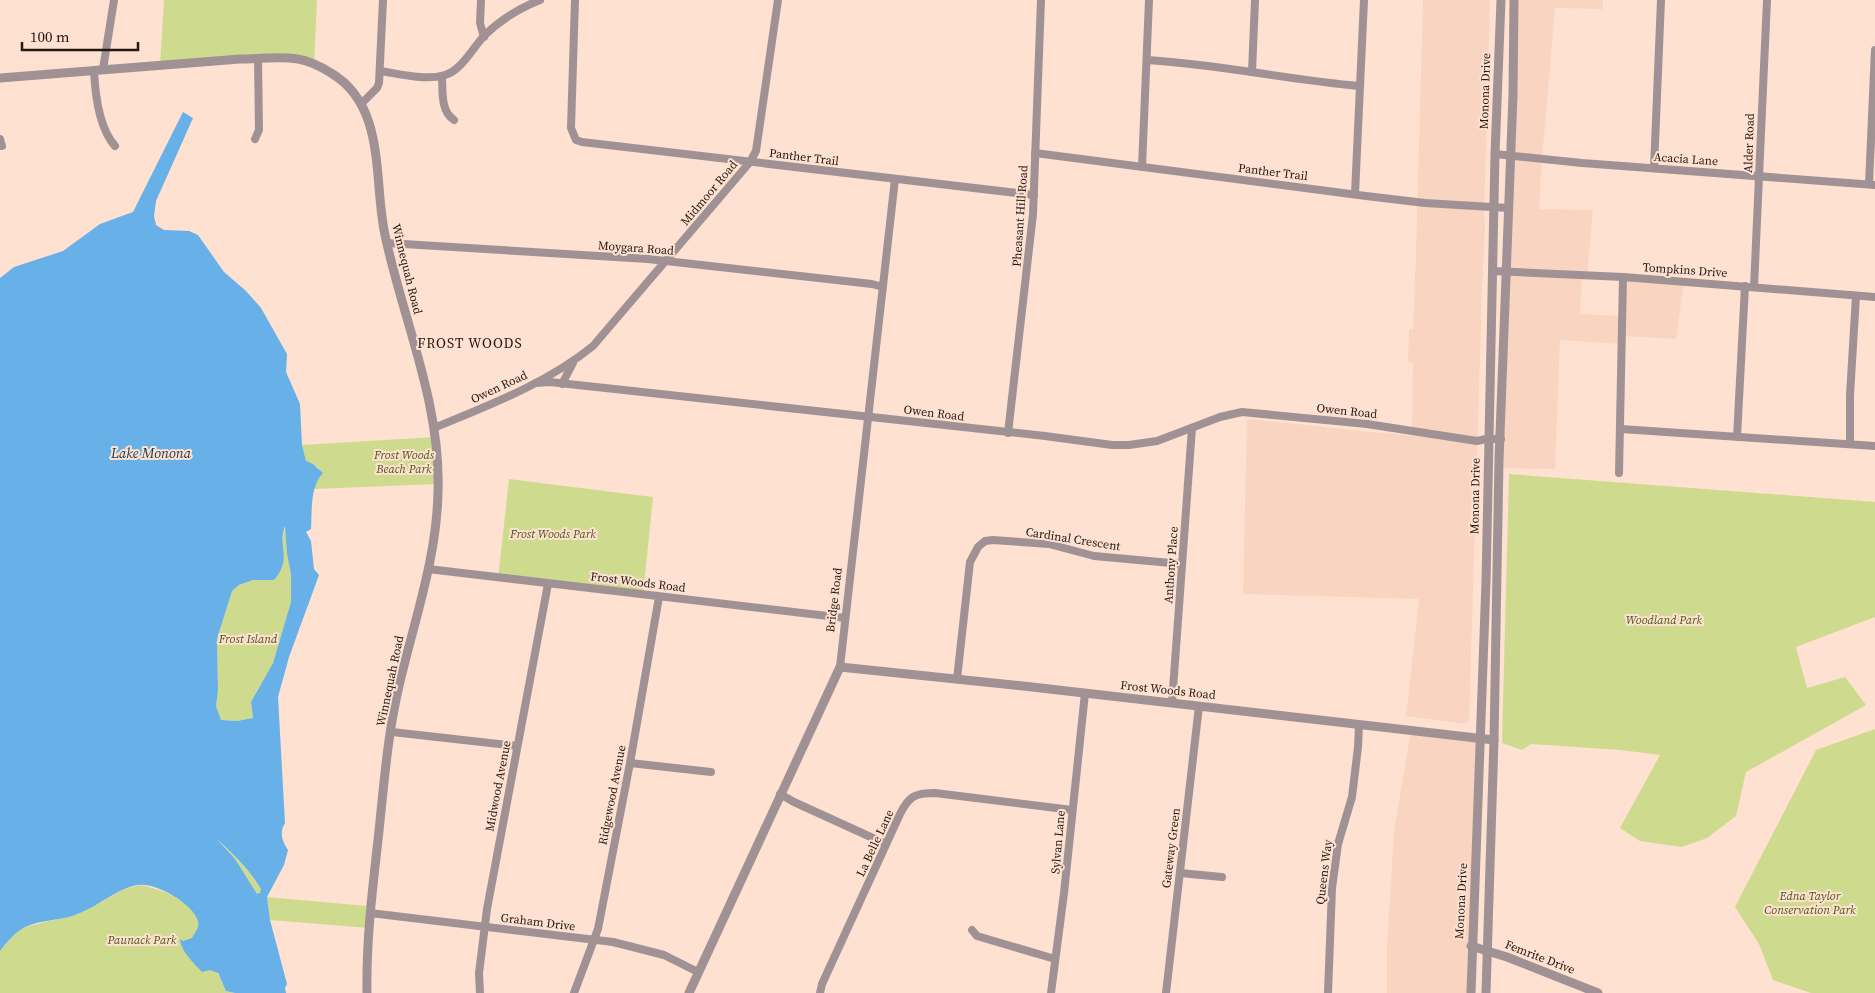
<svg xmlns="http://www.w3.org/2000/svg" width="1875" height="993" viewBox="0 0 1875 993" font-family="'Source Serif 4',serif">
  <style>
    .built { fill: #f9d4c0 }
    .green { fill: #cedb8e }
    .water { fill: #67b0e8; fill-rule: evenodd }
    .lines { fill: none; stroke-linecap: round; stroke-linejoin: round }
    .minor { stroke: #a09294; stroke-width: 8 }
    .tertiary { stroke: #a09294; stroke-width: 9 }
    .labels { text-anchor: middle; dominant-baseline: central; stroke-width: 4; stroke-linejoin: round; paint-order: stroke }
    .street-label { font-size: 12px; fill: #231913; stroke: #fee1d0 }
    .park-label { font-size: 12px; font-style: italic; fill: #4e571a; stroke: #fee1d0 }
    .neighbourhood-label { font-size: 14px; letter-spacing: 1px; fill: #231913; stroke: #fee1d0 }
    .water-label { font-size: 14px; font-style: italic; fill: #16364d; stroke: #fee1d0 }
  </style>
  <rect width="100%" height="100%" fill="#fee1d0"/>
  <g class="built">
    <polygon points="1423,0 1490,0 1484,215 1485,225 1482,288 1469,721 1466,724 1406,716 1419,599 1243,594 1247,419 1412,436 1413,363 1408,362 1409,329 1413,329 1416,255"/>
    <polygon points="1514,0 1603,0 1603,9 1555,8 1542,159 1539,209 1593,210 1587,275 1582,275 1580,314 1622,316 1623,277 1684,282 1676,339 1622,336 1622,344 1560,340 1555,469 1499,468"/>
    <polygon points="1411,731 1481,739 1471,993 1387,993 1387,949 1394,831"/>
  </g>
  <g class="green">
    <polygon points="164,0 317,0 314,63 297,59 160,65"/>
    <polygon points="435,437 435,484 314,489 319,468 306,461 302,445"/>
    <polygon points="1509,474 1875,502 1875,617 1796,647 1807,688 1845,677 1866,705 1746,772 1736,816 1707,838 1682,847 1640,841 1620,828 1660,755 1621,750 1531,744 1522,750 1502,743"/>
    <polygon points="509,479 653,497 643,595 498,579"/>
    <path d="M286,525L287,554L291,574V602L273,663L251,702L253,718L237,721L221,720L216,706L218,691L217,639L232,591L239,585L253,580H274C292,559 277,546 286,525Z"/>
    <polygon points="1875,729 1875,993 1811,993 1773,980 1759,944 1735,907 1816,750"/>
    <path d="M209,833C229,850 247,867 261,889V893L257,895Z"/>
    <path d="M140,885C162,890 190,898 199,923C201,929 201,935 203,941C210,958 218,974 226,991L235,993H0V951L13,935L25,927L78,914L125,889Z"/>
    <polygon points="267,897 367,906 369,928 270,920"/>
  </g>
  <path class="water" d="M183,112L193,118L156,201L154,216L156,225L164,230L189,231L198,235L224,272L246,291L261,308L287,354L286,372L300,404L302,445L306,461L313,464L323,473C310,486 312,511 311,529L306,532L311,541L314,569L319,575L289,657L278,697L285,823C279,833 282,841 288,850L284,865L267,897L270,920L287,984L285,988L286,993H235L226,991L218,973L210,970L202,972C194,963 181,952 180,939L183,941L192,938C195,933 200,927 198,921C192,903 157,883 138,885C120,887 98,906 80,913C63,921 42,919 25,927C14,933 7,942 0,951V278L14,267L63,251L100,224L133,212ZM285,526L287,554L291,574V602L273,663L251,702L253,718L237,721L221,720L216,706L218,691L217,639L232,591L239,585L253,580H274C293,558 277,546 285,526ZM216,838C233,854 249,869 261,889L260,893L257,894L235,859Z"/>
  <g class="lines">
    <g class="minor">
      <polyline points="481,0 480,23 484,37"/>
      <polyline points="575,0 571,128 576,140 582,142 1034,195"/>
      <path d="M1147,60C1218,64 1288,80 1360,86"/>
      <polyline points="103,69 114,0"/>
      <path d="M94,70C95,93 99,128 115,146"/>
      <path d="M380,71C400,74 425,81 445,75C462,70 473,47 485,35C500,20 520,8 540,0"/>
      <polyline points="1252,72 1255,0"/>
      <path d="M442,76C443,90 440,111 454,120"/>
      <polyline points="361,104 377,88 379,83 383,0"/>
      <polyline points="0,139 2,146"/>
      <polyline points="255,139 259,130 258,59"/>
      <polyline points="1035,153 1366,196 1425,203 1508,208"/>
      <polyline points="1495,154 1582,163 1875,185"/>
      <polyline points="1142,167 1149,0"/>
      <polyline points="1654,168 1661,0"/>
      <polyline points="1869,184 1875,50"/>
      <polyline points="1355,194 1364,0"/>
      <polyline points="387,243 648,259 872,284 883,287"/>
      <polyline points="1493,271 1623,277 1875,297"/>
      <polyline points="1754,287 1767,0"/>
      <polyline points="536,383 550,382 1045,436 1112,445 1129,445 1157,441 1220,417 1242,412 1367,424 1477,441 1486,439 1501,439"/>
      <polyline points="562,384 573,363"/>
      <path d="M434,428C489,405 546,384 593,346L750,162L756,151L778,0"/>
      <polyline points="1621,429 1875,446"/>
      <polyline points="1008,433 1033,214 1041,0"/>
      <polyline points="1737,437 1745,286"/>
      <polyline points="1850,444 1850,395 1856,296"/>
      <polyline points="1619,473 1623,277"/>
      <polyline points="428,569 845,618"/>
      <polyline points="840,667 895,179"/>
      <polyline points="957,679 970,562 978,547 985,541 993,540 1049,544 1094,556 1182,564"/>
      <polyline points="1172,703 1192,428"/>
      <polyline points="392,732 517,746"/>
      <polyline points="630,763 711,772"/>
      <polyline points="780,794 794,802 886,844"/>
      <polyline points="1180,873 1222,877"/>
      <polyline points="370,913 613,942 664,955 698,972"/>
      <polyline points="972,930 977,936 1055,959"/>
      <polyline points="480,993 479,973 487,909 548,584"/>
      <polyline points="574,993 598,929 630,763 659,597"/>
      <path d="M820,993L822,984L900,814C909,796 915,793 935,793L1072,810"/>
      <polyline points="1051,993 1064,893 1085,693"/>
      <polyline points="1166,993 1199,706"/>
      <polyline points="1328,993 1332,888 1338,844 1352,797 1358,747 1359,725"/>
    </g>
    <g class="tertiary">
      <path d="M0,78L240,59C259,59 279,56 298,59C310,61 320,66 331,73C387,106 373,181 385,235C403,320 441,403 438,491C437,558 414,621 399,686C388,732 384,783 379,831C373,885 366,939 367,993"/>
      <polyline points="1471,946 1507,957 1598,993"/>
      <polyline points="689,993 840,667 1032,687 1494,740"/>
      <polyline points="1471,993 1486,582 1495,154 1501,0"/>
      <polyline points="1486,993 1494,740 1499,460 1513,95 1514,0"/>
    </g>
  </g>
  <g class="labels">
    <g class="street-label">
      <text transform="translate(1485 91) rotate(-88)">Monona Drive</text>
      <text transform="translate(1749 143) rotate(-88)">Alder Road</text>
      <text transform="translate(804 157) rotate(7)">Panther Trail</text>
      <text transform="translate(1686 159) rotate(4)">Acacia Lane</text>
      <text transform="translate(1273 172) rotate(7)">Panther Trail</text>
      <text transform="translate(709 193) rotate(-50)">Midmoor Road</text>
      <text transform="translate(1020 216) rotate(-86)">Pheasant Hill Road</text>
      <text transform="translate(636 248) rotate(4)">Moygara Road</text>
      <text transform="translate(407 269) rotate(76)">Winnequah Road</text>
      <text transform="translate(1685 270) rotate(4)">Tompkins Drive</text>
      <text transform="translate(499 387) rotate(-25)">Owen Road</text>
      <text transform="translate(1347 411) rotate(6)">Owen Road</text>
      <text transform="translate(934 413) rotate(7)">Owen Road</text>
      <text transform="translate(1475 496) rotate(-89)">Monona Drive</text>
      <text transform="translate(1073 539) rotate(9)">Cardinal Crescent</text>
      <text transform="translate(1171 565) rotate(-86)">Anthony Place</text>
      <text transform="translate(638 582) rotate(7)">Frost Woods Road</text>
      <text transform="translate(834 600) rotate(-83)">Bridge Road</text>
      <text transform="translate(390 681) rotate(-78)">Winnequah Road</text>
      <text transform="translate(1168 690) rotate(6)">Frost Woods Road</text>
      <text transform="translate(498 786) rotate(-79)">Midwood Avenue</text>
      <text transform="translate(612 795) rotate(-79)">Ridgewood Avenue</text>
      <text transform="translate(1058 842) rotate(-85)">Sylvan Lane</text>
      <text transform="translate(875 843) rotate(-65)">La Belle Lane</text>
      <text transform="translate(1171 848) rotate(-83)">Gateway Green</text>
      <text transform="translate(1324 872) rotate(-83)">Queens Way</text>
      <text transform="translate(1461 901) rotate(-87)">Monona Drive</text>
      <text transform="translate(538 922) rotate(7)">Graham Drive</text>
      <text transform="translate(1540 957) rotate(21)">Femrite Drive</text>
    </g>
    <g class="park-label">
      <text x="404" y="455">Frost Woods<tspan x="404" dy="14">Beach Park</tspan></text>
      <text x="553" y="534">Frost Woods Park</text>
      <text x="1664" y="620">Woodland Park</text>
      <text x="248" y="639">Frost Island</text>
      <text x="1810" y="896">Edna Taylor<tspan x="1810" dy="14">Conservation Park</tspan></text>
      <text x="142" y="940">Paunack Park</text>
    </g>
    <g class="neighbourhood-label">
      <text x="470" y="343">FROST WOODS</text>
    </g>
    <g class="water-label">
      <text x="151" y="453">Lake Monona</text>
    </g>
  </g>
  <path d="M22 42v8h116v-8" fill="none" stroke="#231913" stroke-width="2.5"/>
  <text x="30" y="42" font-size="15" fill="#231913" stroke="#fee1d0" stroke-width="4" paint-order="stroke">100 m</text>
</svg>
